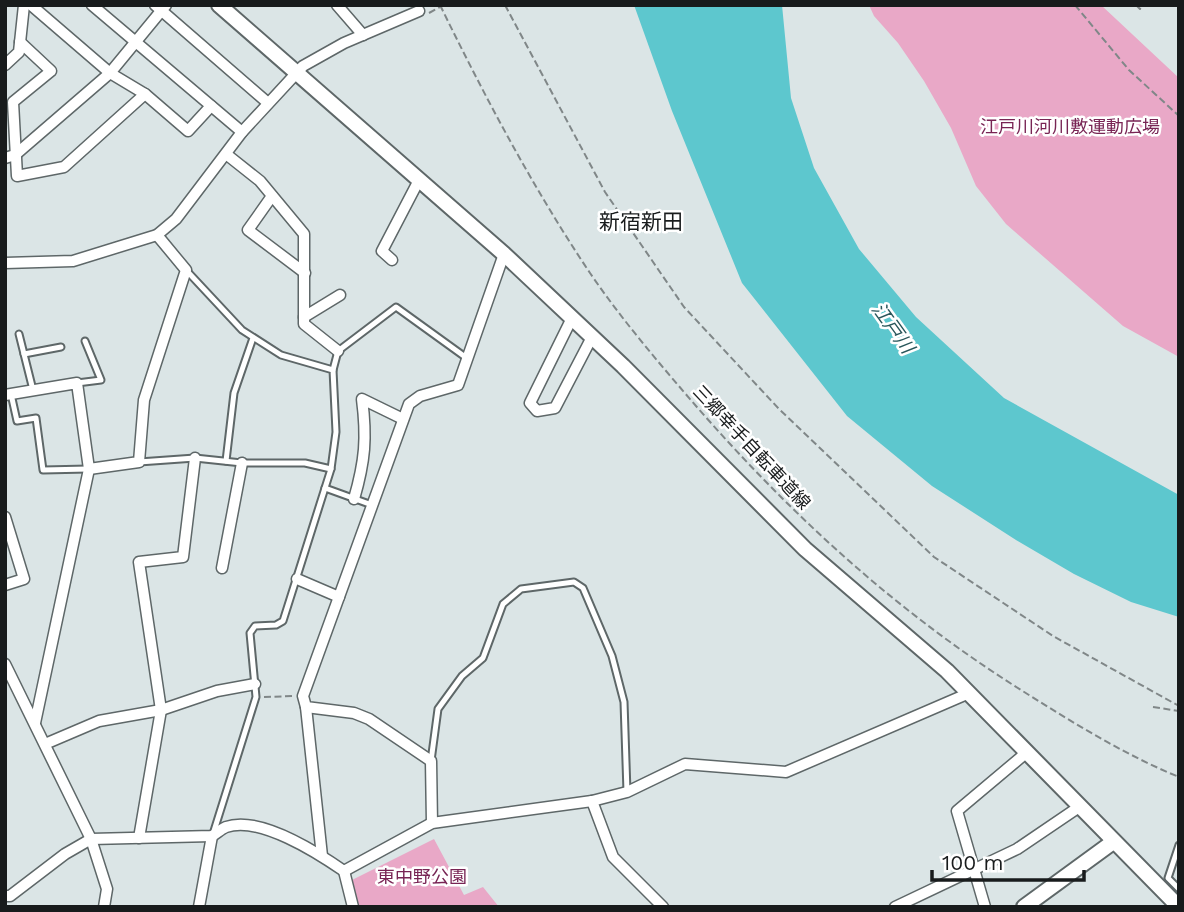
<svg xmlns="http://www.w3.org/2000/svg" width="1184" height="912" viewBox="0 0 1184 912" font-family="'Work Sans','Noto Sans JP',sans-serif">
  <style>
    .green { fill: #e9a8c7 }
    .water { fill: #5dc7ce }
    .lines { fill: none; stroke-linecap: round; stroke-linejoin: round }
    .lane-casing { stroke: #5e6768; stroke-width: 9 }
    .street-casing { stroke: #5e6768; stroke-width: 13 }
    .secondary-casing { stroke: #5e6768; stroke-width: 18 }
    .path { stroke: #808788; stroke-width: 2; stroke-dasharray: 7 3.5; stroke-linecap: butt }
    .lane { stroke: #fff; stroke-width: 5 }
    .street { stroke: #fff; stroke-width: 10 }
    .secondary { stroke: #fff; stroke-width: 14 }
    .labels { text-anchor: middle; dominant-baseline: central; stroke-width: 5; stroke-linejoin: round; paint-order: stroke }
    .park-label { font-size: 18px; fill: #782454; stroke: #fff }
    .street-label { font-size: 18px; fill: #181b1c; stroke: #fff }
    .water-label { font-size: 19px; font-style: italic; fill: #28565a; stroke: #fff }
    .quarter-label { font-size: 21px; fill: #181b1c; stroke: #fff }
  </style>
  <rect width="100%" height="100%" fill="#dbe5e6"/>
  <g class="green">
    <polygon points="869,5 1101,5 1179,78 1179,357 1123,326 1006,224 976,186 951,128 924,81 898,43 874,16"/>
    <polygon points="434,839 464,895 483,887 499,907 358,907 348,882"/>
  </g>
  <polygon class="water" points="634,5 782,5 791,98 814,168 859,249 916,317 1004,398 1179,495 1179,617 1131,602 1074,574 1016,540 932,486 847,416 742,283 672,111"/>
  <g class="lines">
    <defs>
      <g id="lane">
        <polyline points="186,270 242,330 281,355 333,370 336,432 331,469 283,621 276,625 255,626 250,633 256,697 213,834"/>
        <polyline points="19,334 33,390"/>
        <polyline points="24,354 61,347"/>
        <polyline points="333,370 338,351 396,307 468,359"/>
        <polyline points="77,383 101,380 85,341"/>
        <polyline points="11,394 17,421 36,418 43,470 88,469"/>
        <polyline points="226,461 234,393 253,338"/>
        <polyline points="139,462 195,458 242,463 305,463 331,469"/>
        <polyline points="325,488 372,505"/>
        <polyline points="431,761 438,709 462,676 483,658 503,604 521,589 574,582 583,588 612,656 624,702 627,792"/>
        <polyline points="1179,845 1168,878 1179,889"/>
      </g>
      <g id="street">
        <polyline points="31,5 110,73 145,94"/>
        <polyline points="92,5 242,132"/>
        <polyline points="155,5 268,103"/>
        <polyline points="337,5 363,35"/>
        <polyline points="20,42 51,71 13,102 17,176 64,167 145,94 188,131 211,106"/>
        <polyline points="5,65 19,52 24,5"/>
        <polyline points="226,154 260,181 304,234 304,324 338,351"/>
        <polyline points="5,158 15,155 110,73 166,5"/>
        <polyline points="272,196 248,230 305,273"/>
        <polyline points="392,260 382,251 419,180"/>
        <polyline points="5,263 73,261 157,235 176,219 242,132 303,66 344,43 419,11"/>
        <polyline points="304,317 340,295"/>
        <polyline points="572,318 530,403 537,411 555,408 592,337"/>
        <polyline points="5,395 77,383 89,469 35,723"/>
        <polyline points="89,469 139,462 144,400 186,270 157,235"/>
        <path d="M354,499C365,461 367,438 362,399L403,419"/>
        <polyline points="5,517 24,579 5,585"/>
        <polyline points="222,568 242,463"/>
        <polyline points="297,579 339,597"/>
        <polyline points="5,664 91,839 107,889 104,907"/>
        <polyline points="306,707 322,856"/>
        <polyline points="45,744 99,721 161,710 217,691 255,684"/>
        <polyline points="592,801 613,857 663,907"/>
        <polyline points="432,823 431,761 369,719 354,713 306,707 303,696 409,404 420,396 458,385 504,254"/>
        <polyline points="139,838 161,710 139,562 183,557 195,458"/>
        <polyline points="344,871 353,907"/>
        <path d="M5,896H10L65,854L91,839L212,836C216,834 221,829 226,827C259,815 318,853 344,871L432,823L592,801L627,792L685,764L786,772L967,694"/>
        <polyline points="199,907 212,836"/>
        <polyline points="895,907 1017,849 1079,807"/>
        <polyline points="985,907 957,811 1026,753"/>
      </g>
      <g id="secondary">
        <polyline points="219,5 504,254 623,366 805,549 947,671 1179,907"/>
        <polyline points="1024,907 1113,842"/>
      </g>
    </defs>
    <use href="#lane" class="lane-casing"/>
    <use href="#street" class="street-casing"/>
    <use href="#secondary" class="secondary-casing"/>
    <g class="path">
      <path d="M440,5C485,97 533,188 590,273C622,320 659,363 696,406C792,516 897,612 1021,690C1072,722 1123,754 1179,777"/>
      <polyline points="505,5 605,192 684,307 779,409 934,557 1053,636 1179,706"/>
      <polyline points="1075,5 1129,70 1179,116"/>
      <polyline points="1136,5 1140,9 1141,5"/>
      <polyline points="429,13 440,7"/>
      <polyline points="264,697 293,696"/>
      <polyline points="1153,707 1179,711"/>
    </g>
    <use href="#lane" class="lane"/>
    <use href="#street" class="street"/>
    <use href="#secondary" class="secondary"/>
  </g>
  <g class="labels">
    <g class="park-label">
      <text x="1070" y="126">江戸川河川敷運動広場</text>
      <text x="422" y="876">東中野公園</text>
    </g>
    <g class="street-label">
      <text transform="translate(752 447) rotate(47)">三郷幸手自転車道線</text>
    </g>
    <g class="water-label">
      <text transform="translate(893 328) rotate(54)">江戸川</text>
    </g>
    <g class="quarter-label">
      <text x="641" y="221">新宿新田</text>
    </g>
  </g>
  <rect width="1184" height="912" fill="none" stroke="#181b1c" stroke-width="14"/>
  <path d="M932 870v10h152v-10" fill="none" stroke="#181b1c" stroke-width="3.5"/>
  <text x="942" y="870" font-size="21" fill="#181b1c" stroke="#ffffff" stroke-width="5" paint-order="stroke">100 m</text>
</svg>
